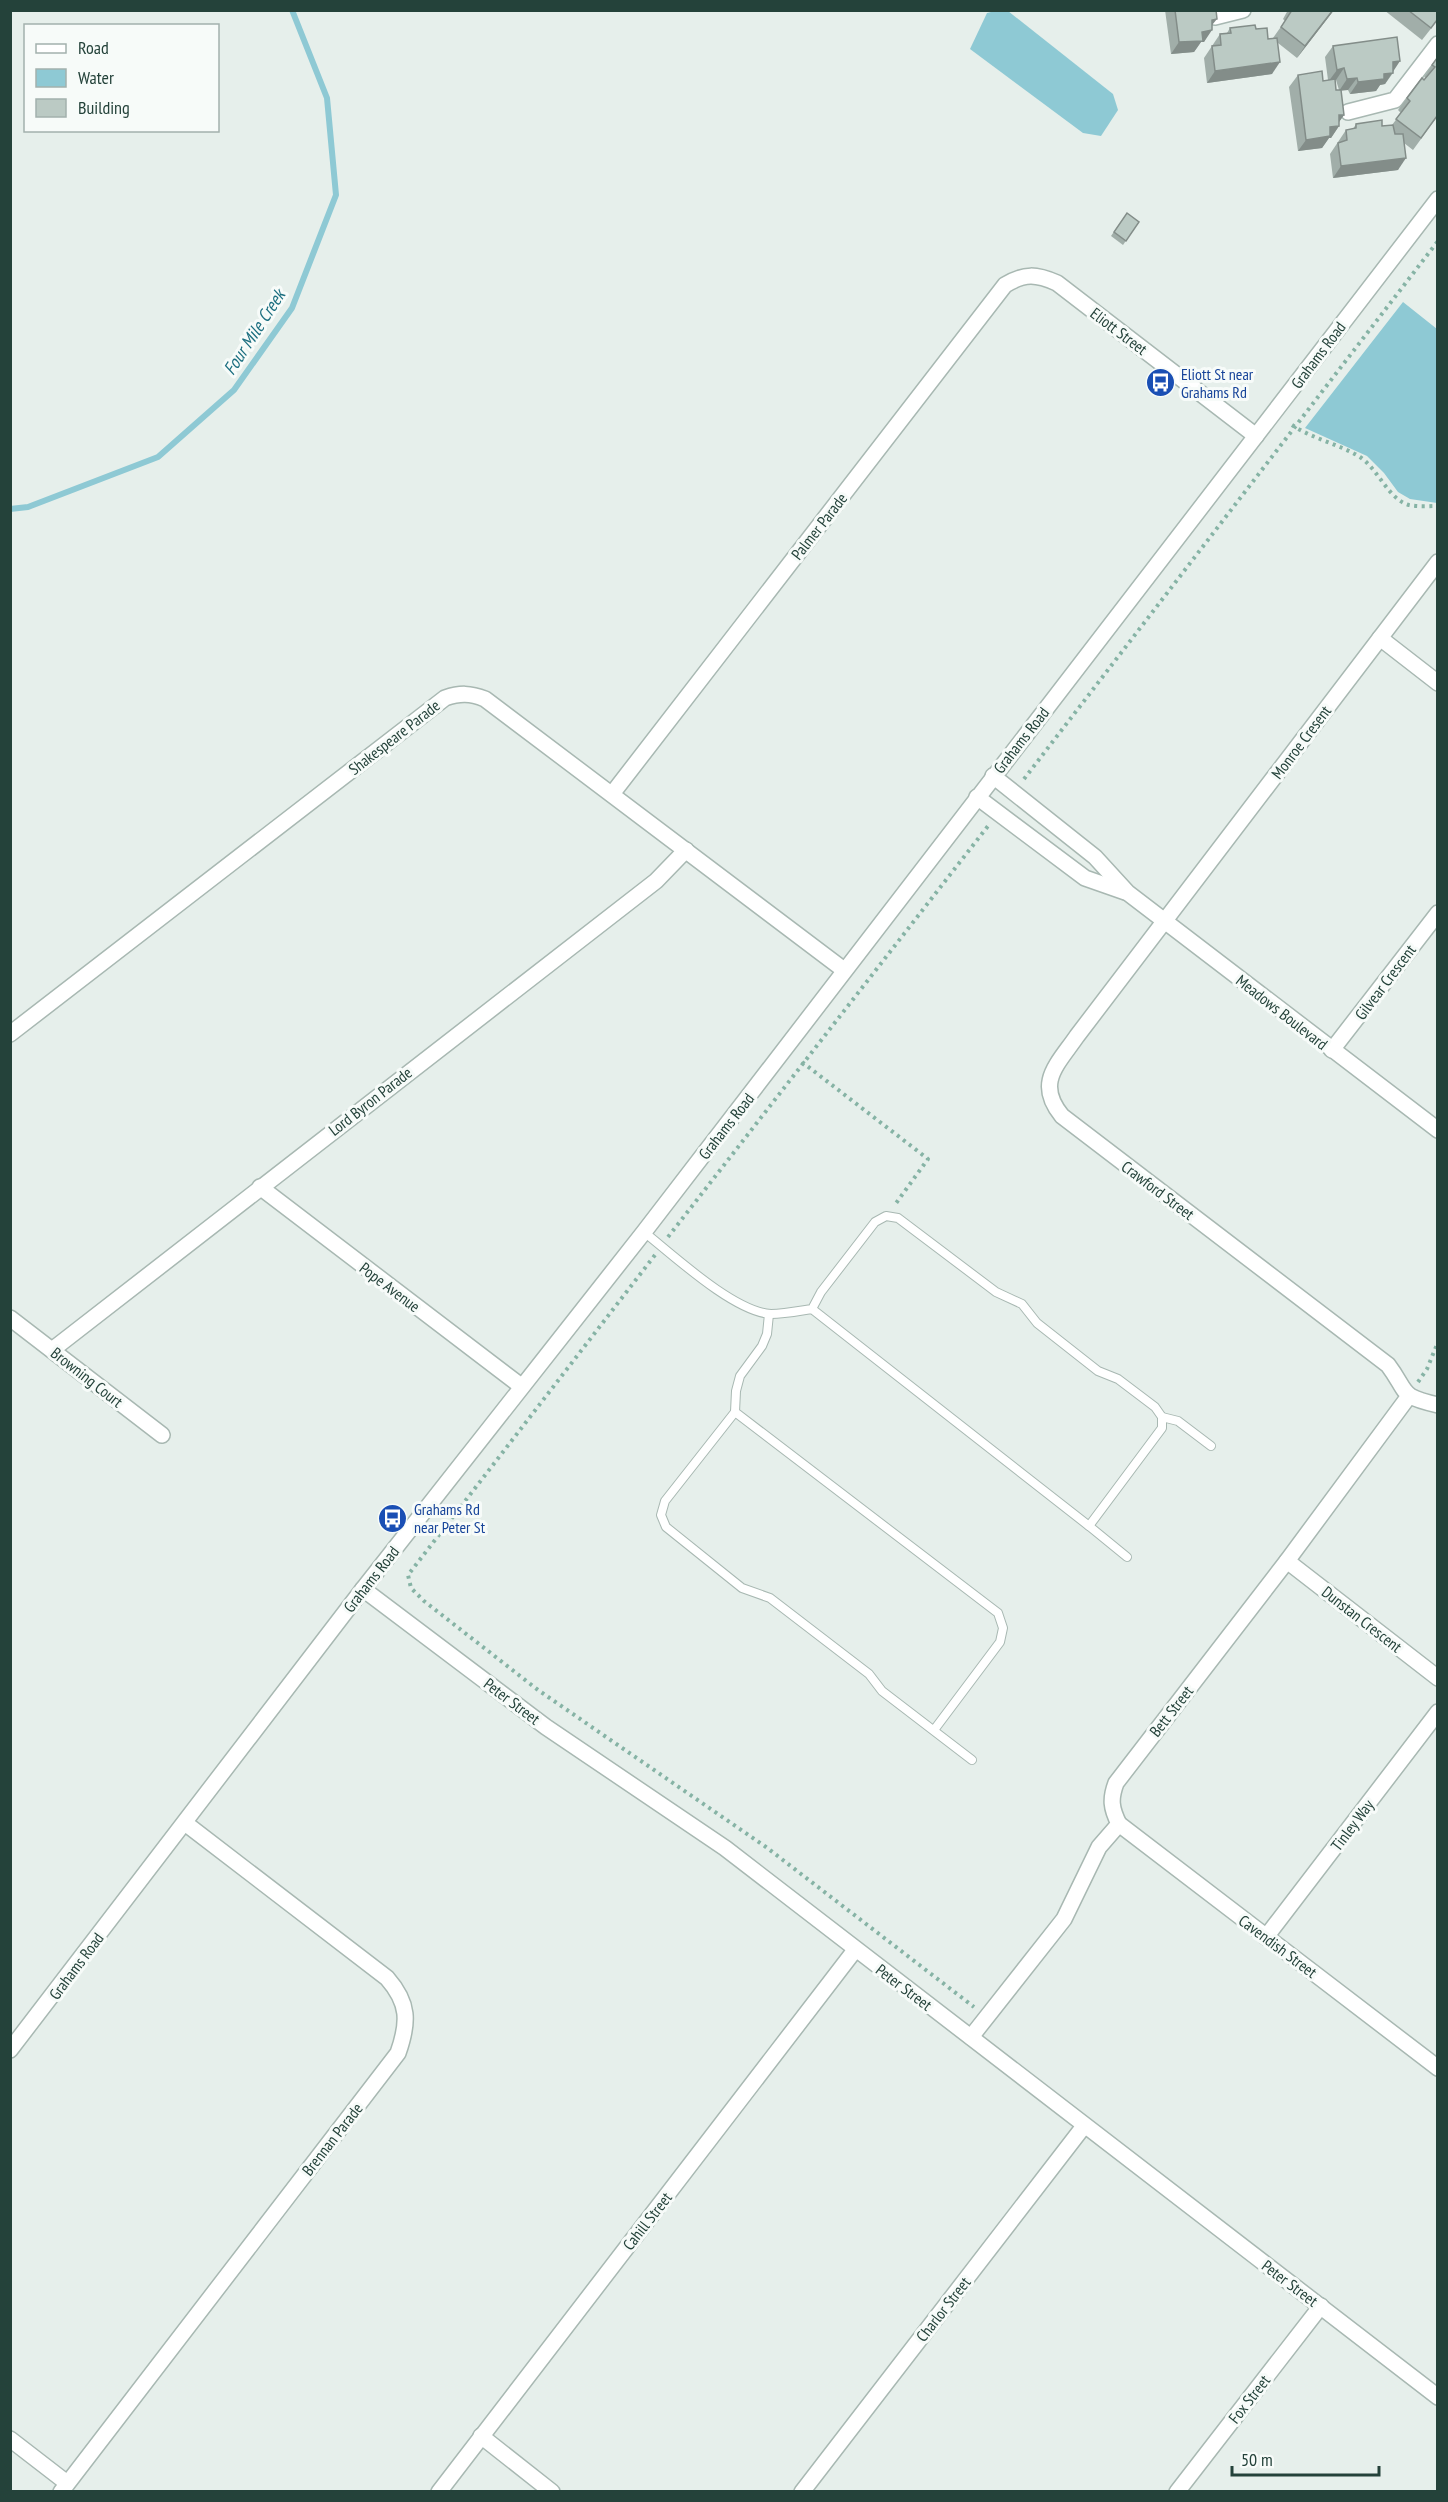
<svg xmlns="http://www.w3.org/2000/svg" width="1448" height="2502" viewBox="0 0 1448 2502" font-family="'PT Sans Narrow',sans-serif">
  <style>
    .water { fill: #8ec9d4 }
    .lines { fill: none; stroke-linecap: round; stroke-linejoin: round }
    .stream { stroke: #8ec9d4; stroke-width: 6 }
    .lane-casing { stroke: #a8b8b2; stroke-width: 10 }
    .street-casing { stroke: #a8b8b2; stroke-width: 18 }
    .path { stroke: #86b3a5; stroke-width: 4; stroke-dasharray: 3 4.5; stroke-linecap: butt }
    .lane { stroke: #fff; stroke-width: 8 }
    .street { stroke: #fff; stroke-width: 15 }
    .wall { fill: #a1aea9; fill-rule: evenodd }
    .shaded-wall { fill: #838d89 }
    .building { fill: #bbcac4; stroke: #838d89; stroke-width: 1.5 }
    .labels { text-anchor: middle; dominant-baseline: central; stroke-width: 6; stroke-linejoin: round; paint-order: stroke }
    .street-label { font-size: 16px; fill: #24423a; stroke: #f7fbf9 }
    .transit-label { font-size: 16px; fill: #164399; stroke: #f7fbf9; text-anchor: start }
    .water-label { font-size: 18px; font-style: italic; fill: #1c6f80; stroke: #f7fbf9 }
  </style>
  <rect width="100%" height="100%" fill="#e6efeb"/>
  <g class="water">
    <polygon points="995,11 1008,11 1113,94 1118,110 1101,136 1083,133 970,49 987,13"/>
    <polygon points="1403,302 1437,329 1437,503 1410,499 1398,492 1384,473 1367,456 1305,428"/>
  </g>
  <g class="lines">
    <polyline class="stream" points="10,509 28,507 158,457 234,390 292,308 336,195 327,98 292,10"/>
    <defs>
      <g id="lane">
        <path d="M644,1232C673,1255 734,1312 771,1314C784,1314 799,1311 812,1309L821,1292L875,1222L886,1216L898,1218L996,1292L1022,1304L1037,1323L1098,1371L1118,1379L1155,1407L1162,1417V1428L1089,1526L812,1309"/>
        <polyline points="769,1314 767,1334 762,1346 740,1376 736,1391 735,1412 998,1613 1003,1628 1000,1642 934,1730"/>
        <polyline points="735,1412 665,1501 661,1515 666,1527 742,1588 770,1598 869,1674 882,1691 972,1760"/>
        <polyline points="1162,1417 1178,1421 1211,1446"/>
        <polyline points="1089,1526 1127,1557"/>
      </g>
      <g id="street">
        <polyline points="1215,17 1243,10"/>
        <polyline points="1348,112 1395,100 1438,44"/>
        <path d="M1438,562L1077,1036C1057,1065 1035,1083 1062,1116L1388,1365C1409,1393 1398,1396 1438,1405"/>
        <polyline points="1380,638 1438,683"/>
        <polyline points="993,776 1095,857 1128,893 1438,1130"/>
        <path d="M612,794L1005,285C1025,273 1036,274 1057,283L1256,436"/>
        <polyline points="977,797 1085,878 1125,892"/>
        <path d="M10,1034L445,698C460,693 470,693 485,699L844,970"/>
        <polyline points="1332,1050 1438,913"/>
        <polyline points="260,1187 521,1386"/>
        <polyline points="10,1318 162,1435"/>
        <polyline points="52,1350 656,881 686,850"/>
        <polyline points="1287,1561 1438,1678"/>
        <polyline points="363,1589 546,1727 725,1848 1438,2397"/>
        <polyline points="1119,1824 1438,2068"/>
        <polyline points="1266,1937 1438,1712"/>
        <path d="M971,2037L1064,1919L1099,1847L1119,1824C1111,1808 1110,1799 1116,1783L1287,1561L1409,1396"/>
        <polyline points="10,2050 363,1589 644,1232 1438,199"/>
        <polyline points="481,2436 552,2492"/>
        <polyline points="10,2439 67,2483"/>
        <path d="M61,2492L398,2053C409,2022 409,2003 387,1978L185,1823"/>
        <polyline points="439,2492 855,1950"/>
        <polyline points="802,2492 1084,2126"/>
        <polyline points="1177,2492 1321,2306"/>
      </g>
    </defs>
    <use href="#lane" class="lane-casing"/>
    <use href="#street" class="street-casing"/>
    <g class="path">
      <path d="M1292,425C1313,439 1339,444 1360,457C1378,469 1389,500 1409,505C1418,507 1429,506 1438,506"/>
      <polyline points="1024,779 1438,241"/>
      <polyline points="802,1062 928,1159 894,1206"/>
      <polyline points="668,1237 988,826"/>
      <polyline points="655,1255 408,1575 411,1588 424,1601 538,1690 766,1847 974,2007"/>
      <polyline points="1418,1382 1427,1369 1438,1342"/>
    </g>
    <use href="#lane" class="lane"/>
    <use href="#street" class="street"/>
  </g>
  <g class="wall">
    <polygon points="1165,10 1216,10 1212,25 1204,42 1201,42 1194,52 1171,54"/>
    <polygon points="1288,10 1334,10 1297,58 1278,43 1272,74 1207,83 1204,58 1220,34 1227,33 1230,28 1256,29 1268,39 1273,38 1285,21 1283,19"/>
    <polygon points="1384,10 1437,10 1437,21 1422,40"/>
    <path d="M1333,46L1393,71V73L1385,84L1380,85L1376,91L1350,94L1348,90H1341L1344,115L1339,122V126L1331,138H1329L1322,148L1298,151L1289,87L1298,75L1323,81L1328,80L1325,57ZM1335,80H1336L1339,90H1336Z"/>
    <polygon points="1437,58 1437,117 1413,150 1404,143 1398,170 1333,178 1330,154 1346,130 1353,129 1356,124 1382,126 1392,125 1401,113 1398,110 1422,78 1424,80 1426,78 1424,77"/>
    <polygon points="1127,213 1139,222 1123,245 1111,236"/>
  </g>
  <g class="shaded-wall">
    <polygon points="1333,10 1334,10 1297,58 1305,46"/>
    <polygon points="1217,19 1208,30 1212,30 1204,42 1201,42 1194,52 1171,54 1179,42 1202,32 1212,20"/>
    <polygon points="1400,61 1385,84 1380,85 1376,91 1350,94 1358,82 1393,62"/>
    <polygon points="1280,62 1272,74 1207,83 1215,71"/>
    <polygon points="1344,68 1336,80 1328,82 1337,70"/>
    <polygon points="1357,78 1348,90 1339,91 1347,79"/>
    <polygon points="1339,115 1344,115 1336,126 1339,126 1331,138 1329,138 1322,148 1298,151 1306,140"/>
    <polygon points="1406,158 1398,170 1333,178 1341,166"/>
  </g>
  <g class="building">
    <polygon points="1175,10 1216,10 1217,19 1212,20 1212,30 1202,32 1203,41 1179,42"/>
    <polygon points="1292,10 1333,10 1305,46 1281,27"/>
    <polygon points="1408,10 1437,10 1437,20 1431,28"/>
    <polygon points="1255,25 1256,29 1267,28 1268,39 1277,38 1280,62 1215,71 1212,46 1221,45 1220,34 1231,33 1230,28"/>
    <polygon points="1397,37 1400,61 1393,62 1393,73 1384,74 1384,79 1358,82 1357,78 1347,79 1344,68 1337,70 1333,46"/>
    <polygon points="1437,58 1437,116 1421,138 1396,119 1410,101 1407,98 1422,78 1424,80 1435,67 1432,65"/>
    <polygon points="1322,71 1323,81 1335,79 1336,90 1341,90 1344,115 1339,115 1339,126 1330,127 1330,136 1306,140 1298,75"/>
    <polygon points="1382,120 1382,126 1393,125 1395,134 1403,134 1406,158 1341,166 1338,143 1347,140 1346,130 1356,128 1356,124"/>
    <polygon points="1127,213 1139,222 1126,241 1114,232"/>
  </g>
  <defs>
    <symbol id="bus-disc" viewBox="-11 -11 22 22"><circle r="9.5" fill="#1a4fb4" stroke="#f7fbf9"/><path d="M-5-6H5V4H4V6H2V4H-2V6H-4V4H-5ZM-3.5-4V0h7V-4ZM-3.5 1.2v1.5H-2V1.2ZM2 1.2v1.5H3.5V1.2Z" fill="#fff"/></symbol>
  </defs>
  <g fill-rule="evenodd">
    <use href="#bus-disc" x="1144" y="366" width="33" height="33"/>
    <use href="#bus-disc" x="376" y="1502" width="33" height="33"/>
  </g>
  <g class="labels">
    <g class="street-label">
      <text transform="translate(1119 331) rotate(37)">Eliott Street</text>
      <text transform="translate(1318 355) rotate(-53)">Grahams Road</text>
      <text transform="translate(819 526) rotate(-52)">Palmer Parade</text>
      <text transform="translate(394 737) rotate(-38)">Shakespeare Parade</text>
      <text transform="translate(1021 740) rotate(-52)">Grahams Road</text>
      <text transform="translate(1301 742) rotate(-53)">Monroe Cresent</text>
      <text transform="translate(1385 982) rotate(-53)">Gilvear Crescent</text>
      <text transform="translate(1282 1012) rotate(38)">Meadows Boulevard</text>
      <text transform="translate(370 1101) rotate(-38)">Lord Byron Parade</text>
      <text transform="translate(726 1126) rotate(-52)">Grahams Road</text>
      <text transform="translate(1158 1190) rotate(37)">Crawford Street</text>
      <text transform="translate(390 1287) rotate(37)">Pope Avenue</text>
      <text transform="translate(87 1377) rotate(38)">Browning Court</text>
      <text transform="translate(371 1579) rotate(-52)">Grahams Road</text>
      <text transform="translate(1362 1619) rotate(38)">Dunstan Crescent</text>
      <text transform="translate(512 1701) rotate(37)">Peter Street</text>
      <text transform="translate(1171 1711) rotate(-52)">Bett Street</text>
      <text transform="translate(1352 1825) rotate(-53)">Tinley Way</text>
      <text transform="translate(1278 1946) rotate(37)">Cavendish Street</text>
      <text transform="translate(76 1966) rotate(-53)">Grahams Road</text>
      <text transform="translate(904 1987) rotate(37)">Peter Street</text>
      <text transform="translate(332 2139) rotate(-52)">Brennan Parade</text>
      <text transform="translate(647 2221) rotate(-52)">Cahill Street</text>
      <text transform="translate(1290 2283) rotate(37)">Peter Street</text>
      <text transform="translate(943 2309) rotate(-52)">Charlor Street</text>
      <text transform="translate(1249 2399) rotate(-52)">Fox Street</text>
    </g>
    <g class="transit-label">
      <text x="1181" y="374">Eliott St near<tspan x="1181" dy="18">Grahams Rd</tspan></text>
      <text x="414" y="1509">Grahams Rd<tspan x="414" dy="18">near Peter St</tspan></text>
    </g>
    <g class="water-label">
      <text transform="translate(254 332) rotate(-57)">Four Mile Creek</text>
    </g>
  </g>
  <rect width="1448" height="2502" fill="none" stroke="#24423a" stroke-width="24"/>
  <rect x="24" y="24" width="195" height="108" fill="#f7fbf9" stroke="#a3b1ad" stroke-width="1.5"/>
  <rect x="36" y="44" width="30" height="9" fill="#ffffff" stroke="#a3b1ad" stroke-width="1.5"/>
  <text x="78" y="54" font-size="18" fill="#24423a">Road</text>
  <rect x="36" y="69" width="30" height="18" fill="#8ec9d4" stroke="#a3b1ad" stroke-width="1.5"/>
  <text x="78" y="84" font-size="18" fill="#24423a">Water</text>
  <rect x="36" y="99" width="30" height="18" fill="#bbcac4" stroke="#a3b1ad" stroke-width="1.5"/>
  <text x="78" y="114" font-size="18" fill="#24423a">Building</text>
  <path d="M1232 2466v9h147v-9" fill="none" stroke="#24423a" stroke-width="3"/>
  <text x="1241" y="2466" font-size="18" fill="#24423a" stroke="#f7fbf9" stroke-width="4.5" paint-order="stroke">50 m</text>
</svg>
